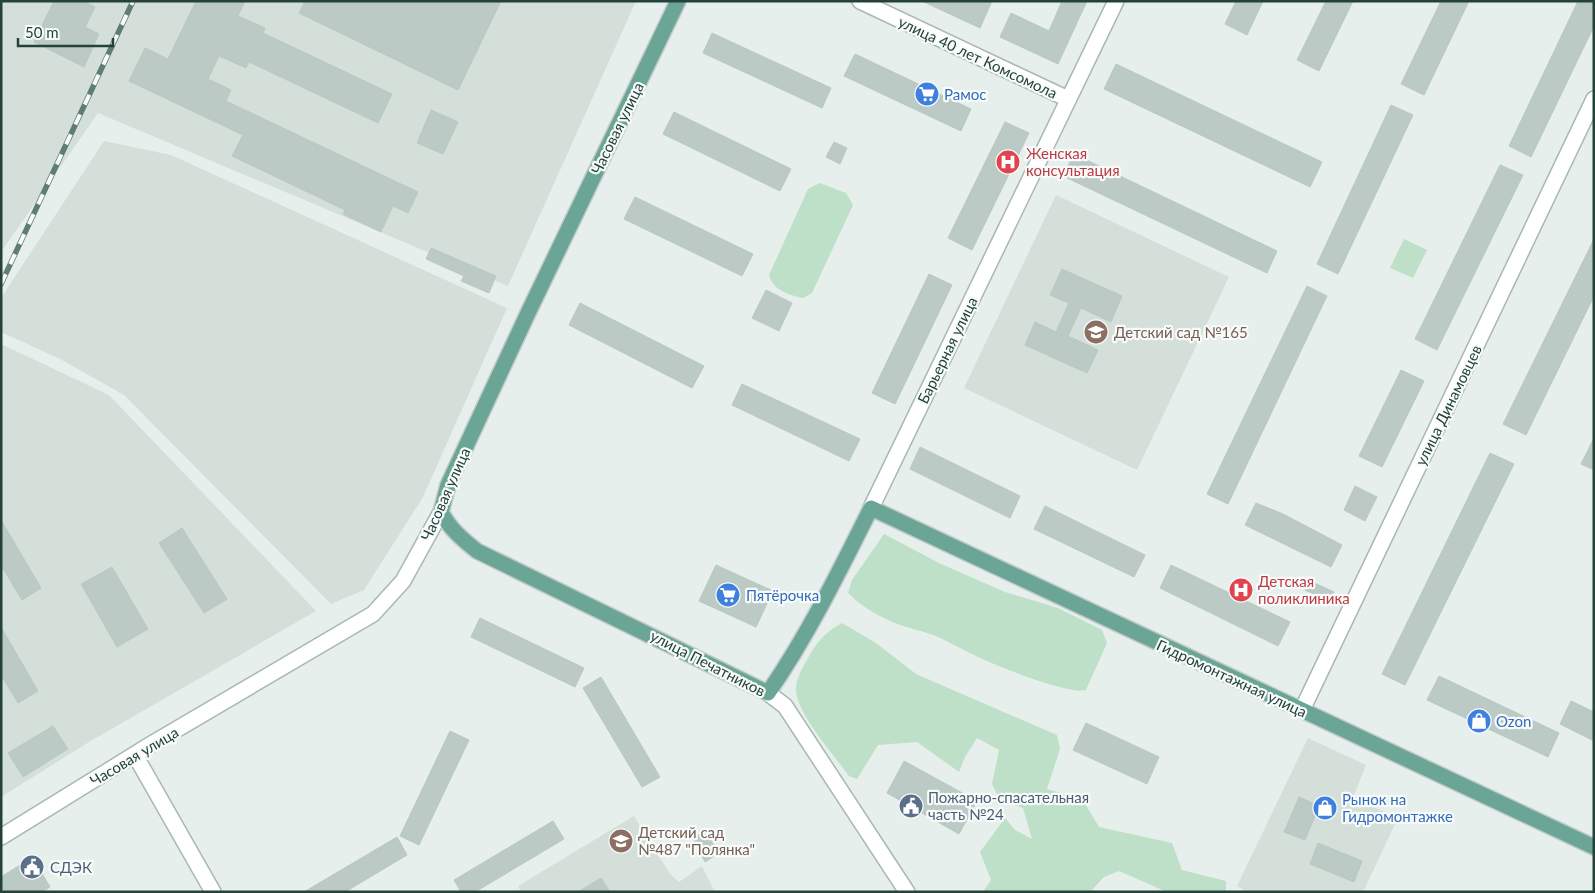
<svg xmlns="http://www.w3.org/2000/svg" width="1595" height="893" viewBox="0 0 1595 893" font-family="Lato,sans-serif">
  <style>
    .built { fill: #d4dfda }
    .green { fill: #bfe0c8 }
    .building { fill: #bbcac4; stroke: #b8c9c2 }
    .lines { fill: none; stroke-linecap: round; stroke-linejoin: round }
    .minor-casing { stroke: #a8b8b2; stroke-width: 18 }
    .major-casing { stroke: #c2cac8; stroke-width: 18 }
    .minor { stroke: #fff; stroke-width: 15 }
    .major { stroke: #6aa596; stroke-width: 15 }
    .rail-casing { stroke: #5f7d75; stroke-width: 5.5 }
    .rail { stroke: #f7fbf9; stroke-width: 4; stroke-dasharray: 11; stroke-linecap: butt }
    .labels { text-anchor: middle; dominant-baseline: central; stroke-width: 4.5; stroke-linejoin: round; paint-order: stroke }
    .street-label { font-size: 15px; fill: #24423a; stroke: #f7fbf9 }
    .shop-label { font-size: 15px; fill: #366cbe; stroke: #f7fbf9; text-anchor: start }
    .health-label { font-size: 15px; fill: #be3a42; stroke: #f7fbf9; text-anchor: start }
    .education-label { font-size: 15px; fill: #785e54; stroke: #f7fbf9; text-anchor: start }
    .service-label { font-size: 15px; fill: #4e5e75; stroke: #f7fbf9; text-anchor: start }
  </style>
  <rect width="100%" height="100%" fill="#e6efeb"/>
  <g class="built">
    <polygon points="1,1 636,1 508,286 98,113 1,252"/>
    <polygon points="104,141 171,155 507,308 423,497 364,590 331,604 124,395 60,359 1,332 1,298"/>
    <polygon points="1056,195 1229,277 1137,470 964,388"/>
    <polygon points="1,344 109,395 316,611 89,742 1,797"/>
    <polygon points="1308,738 1366,765 1353,798 1398,818 1363,892 1247,892 1237,886"/>
    <polygon points="634,816 670,874 679,882 702,866 715,892 521,892 518,886"/>
  </g>
  <g class="green">
    <path d="M820,183L846,193L853,205L812,293L803,298C788,295 773,290 769,275L808,189Z"/>
    <polygon points="1404,239 1427,250 1413,278 1390,268"/>
    <path d="M884,534L939,563L1005,592L1058,608L1102,630L1107,643L1086,690C1068,695 994,665 974,655C960,649 947,640 933,635C917,629 901,627 886,619C871,612 859,604 848,593L852,580Z"/>
    <path d="M842,623L876,643L916,674L1057,735L1060,749L1047,789L1083,800L1099,827L1172,843L1182,870L1226,881V892H1167L1119,871L1104,877L1090,892H983L991,880L980,852L1005,818L1015,830L1032,839L1023,808L1000,800L992,784L999,750L977,738L965,757L959,772L917,742L878,745L857,779L849,776C835,756 794,711 796,687C797,677 803,667 808,658C817,642 825,632 842,623Z"/>
  </g>
  <g class="building">
    <polygon points="54,1 83,1 95,7 85,27 99,34 84,67 34,42"/>
    <polygon points="196,1 245,1 238,16 265,28 263,33 392,94 378,123 249,62 246,68 219,56 208,79 231,90 226,101 418,192 408,213 393,206 381,232 343,214 345,210 232,156 243,135 129,81 145,48 168,59"/>
    <polygon points="305,1 501,1 458,90 299,13"/>
    <polygon points="922,1 992,1 980,28"/>
    <polygon points="1062,1 1087,1 1058,64 1000,37 1011,13 1049,31"/>
    <polygon points="1236,1 1263,1 1247,35 1225,24"/>
    <polygon points="1326,1 1353,1 1319,71 1297,60"/>
    <polygon points="1441,1 1469,1 1424,95 1401,84"/>
    <polygon points="1578,1 1594,1 1594,26 1531,157 1509,146"/>
    <polygon points="712,33 831,88 822,108 703,53"/>
    <polygon points="855,54 971,109 961,131 844,76"/>
    <polygon points="1116,64 1322,162 1310,187 1104,89"/>
    <polygon points="1391,105 1413,115 1338,274 1317,264"/>
    <polygon points="431,110 458,122 443,154 417,143"/>
    <polygon points="674,112 791,169 780,191 663,134"/>
    <polygon points="1005,122 1029,133 972,250 948,238"/>
    <polygon points="834,142 847,148 840,164 826,157"/>
    <polygon points="1074,154 1277,251 1267,273 1063,176"/>
    <polygon points="1500,165 1523,175 1437,350 1415,339"/>
    <polygon points="635,197 753,254 742,276 624,219"/>
    <polygon points="1594,239 1594,296 1526,435 1503,424"/>
    <polygon points="431,248 496,276 489,293 461,281 464,276 426,259"/>
    <polygon points="1062,269 1122,296 1111,322 1081,308 1068,336 1098,350 1087,373 1025,345 1035,322 1056,332 1069,303 1050,295"/>
    <polygon points="929,274 952,285 895,404 872,393"/>
    <polygon points="1307,286 1327,296 1228,504 1207,494"/>
    <polygon points="766,290 792,303 779,331 752,318"/>
    <polygon points="580,303 704,366 692,388 569,325"/>
    <polygon points="1401,370 1424,381 1382,467 1359,456"/>
    <polygon points="742,384 860,439 849,461 732,405"/>
    <polygon points="1594,438 1594,470 1581,464"/>
    <polygon points="920,447 1020,496 1010,518 910,469"/>
    <polygon points="1490,453 1514,464 1405,685 1382,674"/>
    <polygon points="1355,486 1377,497 1365,521 1344,510"/>
    <polygon points="1256,503 1283,514 1342,545 1331,567 1245,525"/>
    <polygon points="1045,506 1145,555 1134,577 1034,529"/>
    <polygon points="1,520 41,588 22,600 1,565"/>
    <polygon points="182,528 227,599 204,613 159,543"/>
    <polygon points="716,565 773,591 756,627 699,601"/>
    <polygon points="1171,565 1290,622 1278,646 1160,588"/>
    <polygon points="112,567 148,629 117,647 81,584"/>
    <polygon points="1310,581 1334,592 1330,601 1305,590"/>
    <polygon points="480,618 584,668 575,687 471,637"/>
    <polygon points="1,627 38,691 18,703 1,675"/>
    <polygon points="1439,676 1559,733 1548,757 1427,700"/>
    <polygon points="601,677 660,777 642,787 583,688"/>
    <polygon points="1571,701 1594,712 1594,741 1560,724"/>
    <polygon points="1086,723 1159,757 1147,784 1073,750"/>
    <polygon points="53,726 68,749 23,777 8,753"/>
    <polygon points="450,731 469,740 419,845 400,836"/>
    <polygon points="904,761 977,801 959,834 887,793"/>
    <polygon points="1299,797 1319,806 1305,840 1284,832"/>
    <polygon points="553,821 564,839 475,892 461,892 454,880"/>
    <polygon points="705,831 719,853 705,862 693,838"/>
    <polygon points="397,837 407,855 345,892 304,892"/>
    <polygon points="1318,843 1362,861 1354,882 1310,864"/>
    <polygon points="34,860 50,887 42,892 1,892 1,877 20,865 22,867"/>
    <polygon points="601,878 610,892 578,892"/>
  </g>
  <g class="lines">
    <defs>
      <g id="minor">
        <polyline points="860,1 1068,99"/>
        <polyline points="871,508 1116,1"/>
        <polyline points="768,693 785,706 907,892"/>
        <polyline points="1302,710 1594,99"/>
        <polyline points="135,755 213,892"/>
        <polyline points="1,837 150,745 373,614 403,581 441,512"/>
      </g>
      <path id="major" d="M678,1L528,313L448,485L441,512C450,529 462,539 477,551L768,693C808,635 839,572 871,508L1594,847"/>
    </defs>
    <use href="#minor" class="minor-casing"/>
    <use href="#major" class="major-casing"/>
    <use href="#minor" class="minor"/>
    <use href="#major" class="major"/>
    <defs>
      <polyline id="rail" points="1,284 133,1"/>
    </defs>
    <use href="#rail" class="rail-casing"/>
    <use href="#rail" class="rail"/>
  </g>
  <defs>
    <symbol id="supermarket-disc" viewBox="-11 -11 22 22"><circle r="9.5" fill="#3f7fe0" stroke="#f7fbf9"/><path d="M-6-5.5h2.5l.6 2H6L4.5 2H-2.5L-4.4-4H-6ZM-1.5 3.2a1.3 1.3 0 1 0 .1 0ZM3 3.2a1.3 1.3 0 1 0 .1 0Z" fill="#fff"/></symbol>
    <symbol id="hospital-disc" viewBox="-11 -11 22 22"><circle r="9.5" fill="#e0444e" stroke="#f7fbf9"/><path d="M-5-5h3v3.5h4V-5h3V5h-3V1.5h-4V5h-3Z" fill="#fff"/></symbol>
    <symbol id="school-disc" viewBox="-11 -11 22 22"><circle r="9.5" fill="#8d6e63" stroke="#f7fbf9"/><path d="M0-5L7-2L0 1L-7-2ZM-4 1L0 2.5L4 1V4Q0 6-4 4Z" fill="#fff"/></symbol>
    <symbol id="shop-disc" viewBox="-11 -11 22 22"><circle r="9.5" fill="#3f7fe0" stroke="#f7fbf9"/><path d="M-5-2.5h2.3a2.7 3.5 0 0 1 5.4 0H5L5.5 6h-11ZM-1.5-2.5h3a1.5 2.3 0 0 0-3 0Z" fill="#fff"/></symbol>
    <symbol id="civic-disc" viewBox="-11 -11 22 22"><circle r="9.5" fill="#5c6f8a" stroke="#f7fbf9"/><path d="M-.6-6.5H3V-4.5H.6V-3L4-1V1h2V6H-6V1h2V-1L-.6-3ZM-1.2 2.5V6h2.4V2.5Z" fill="#fff"/></symbol>
  </defs>
  <g fill-rule="evenodd">
    <use href="#supermarket-disc" x="913" y="80" width="28" height="28"/>
    <use href="#hospital-disc" x="994" y="148" width="28" height="28"/>
    <use href="#school-disc" x="1082" y="318" width="28" height="28"/>
    <use href="#hospital-disc" x="1227" y="576" width="28" height="28"/>
    <use href="#supermarket-disc" x="714" y="581" width="28" height="28"/>
    <use href="#shop-disc" x="1465" y="707" width="28" height="28"/>
    <use href="#civic-disc" x="897" y="792" width="28" height="28"/>
    <use href="#shop-disc" x="1311" y="794" width="28" height="28"/>
    <use href="#school-disc" x="607" y="827" width="28" height="28"/>
    <use href="#civic-disc" x="18" y="853" width="28" height="28"/>
  </g>
  <g class="labels">
    <g class="street-label">
      <text transform="translate(978 57) rotate(25)">улица 40 лет Комсомола</text>
      <text transform="translate(617 128) rotate(-64)">Часовая улица</text>
      <text transform="translate(947 350) rotate(-64)">Барьерная улица</text>
      <text transform="translate(1448 405) rotate(-64)">улица Динамовцев</text>
      <text transform="translate(445 494) rotate(-66)">Часовая улица</text>
      <text transform="translate(708 663) rotate(27)">улица Печатников</text>
      <text transform="translate(1232 678) rotate(25)">Гидромонтажная улица</text>
      <text transform="translate(134 756) rotate(-31)">Часовая улица</text>
    </g>
    <g class="shop-label">
      <text x="944" y="94">Рамос</text>
      <text x="746" y="595">Пятёрочка</text>
      <text x="1496" y="721">Ozon</text>
      <text x="1342" y="799">Рынок на<tspan x="1342" dy="17">Гидромонтажке</tspan></text>
    </g>
    <g class="health-label">
      <text x="1026" y="153">Женская<tspan x="1026" dy="17">консультация</tspan></text>
      <text x="1258" y="581">Детская<tspan x="1258" dy="17">поликлиника</tspan></text>
    </g>
    <g class="education-label">
      <text x="1114" y="332">Детский сад №165</text>
      <text x="638" y="832">Детский сад<tspan x="638" dy="17">№487 "Полянка"</tspan></text>
    </g>
    <g class="service-label">
      <text x="928" y="797">Пожарно-спасательная<tspan x="928" dy="17">часть №24</tspan></text>
      <text x="50" y="867">СДЭК</text>
    </g>
  </g>
  <rect width="1595" height="893" fill="none" stroke="#24423a" stroke-width="5"/>
  <path d="M18 38v8h95v-8" fill="none" stroke="#24423a" stroke-width="2.5"/>
  <text x="25" y="38" font-size="15" fill="#24423a" stroke="#f7fbf9" stroke-width="4" paint-order="stroke">50 m</text>
</svg>
